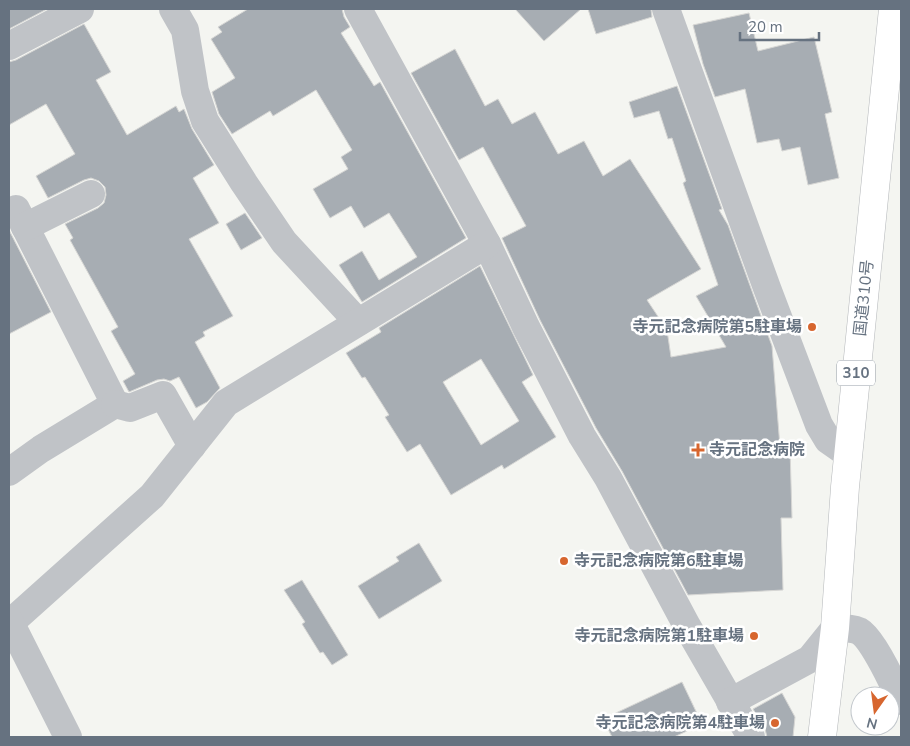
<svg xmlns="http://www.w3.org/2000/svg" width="910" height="746" viewBox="0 0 910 746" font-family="'Nunito Sans','Noto Sans JP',sans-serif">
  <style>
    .building { fill: #a7adb3; stroke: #d6d6d4; fill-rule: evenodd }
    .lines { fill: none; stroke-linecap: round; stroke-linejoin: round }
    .trunk-casing { stroke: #b3b6b9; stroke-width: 29 }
    .minor { stroke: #c0c3c7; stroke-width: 28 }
    .tertiary { stroke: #c0c3c7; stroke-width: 28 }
    .trunk { stroke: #fff; stroke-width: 28 }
    .poi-dot { fill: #d7662f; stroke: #fff; stroke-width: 2 }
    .labels { text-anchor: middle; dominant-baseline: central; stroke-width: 5; stroke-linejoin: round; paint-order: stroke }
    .shield { fill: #fff; stroke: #949ca6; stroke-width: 1 }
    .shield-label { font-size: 15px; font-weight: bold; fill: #667280 }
    .street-label { font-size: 16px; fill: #667280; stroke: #fff }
    .poi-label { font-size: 16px; font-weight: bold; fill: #667280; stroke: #fff; text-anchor: end }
  </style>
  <rect width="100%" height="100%" fill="#f4f5f1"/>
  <g class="building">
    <polygon points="9,9 47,9 9,29"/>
    <polygon points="248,9 342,9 344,17 350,27 341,33 374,86 380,82 466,238 362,302 339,265 362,251 379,280 417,257 389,213 364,228 351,206 330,218 313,189 348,169 341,157 352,150 316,90 273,116 270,111 232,134 219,114 212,92 235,78 211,39 222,32 218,27"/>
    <polygon points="515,9 581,9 544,41"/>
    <polygon points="588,9 651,9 652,17 596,34"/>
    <polygon points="749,13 758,51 814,37 832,112 825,114 839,178 808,185 800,147 782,151 779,139 757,143 745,89 715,97 703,64 693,25"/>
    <polygon points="84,24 111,72 96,80 127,135 176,106 179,112 184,109 192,129 214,165 193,178 219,223 189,239 233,316 203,332 205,336 195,342 220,388 207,402 196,408 179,377 170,381 164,379 157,380 129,392 123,381 135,374 111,331 118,327 70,240 73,238 65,224 98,208 104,203 106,195 105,187 99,181 91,178 84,180 48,198 36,176 75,154 46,104 9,125 9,62 16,60"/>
    <polygon points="455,49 485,106 498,99 512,124 535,112 558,154 584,141 603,176 630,159 701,269 647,300 667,330 671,357 726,347 696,296 718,285 683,183 686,181 672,138 668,139 659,111 634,118 629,102 677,86 722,209 719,210 728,225 772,346 780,447 790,448 792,518 781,518 783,590 688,595 622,471 596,428 540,320 502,238 526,226 483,147 459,160 411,73"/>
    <polygon points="245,213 262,238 241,250 226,224"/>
    <polygon points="9,230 51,312 9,334"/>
    <path d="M480,266L533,375L522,382L556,437L504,469L502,465L451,495L420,444L407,452L385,417L389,415L365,377L362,378L346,353L381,332L379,328ZM481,359L519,421L481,445L443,382Z"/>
    <polygon points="419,543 442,581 379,619 358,586 399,561 396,557"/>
    <polygon points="302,580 348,655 332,665 323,652 320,653 302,624 305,622 284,590"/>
    <polygon points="682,682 702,724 674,737 612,737 603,719"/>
    <polygon points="782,693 795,717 793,737 767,737 765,729 753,709"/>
  </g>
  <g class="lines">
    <defs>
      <polyline id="trunk" points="822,737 835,628 845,487 893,9"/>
    </defs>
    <use href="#trunk" class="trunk-casing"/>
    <g class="minor">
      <polyline points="173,9 185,30 195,91 205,121 244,183 284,242 358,322"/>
      <polyline points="358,9 487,244 526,327 582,436 608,478 687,626 751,737"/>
      <polyline points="666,9 767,288 819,425 828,440 848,454"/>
      <polyline points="9,46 80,9"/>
      <polyline points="9,213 16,209 115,404 41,449 9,472"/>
      <polyline points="25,227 91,194"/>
      <polyline points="115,404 130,408 163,395 192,446"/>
      <polyline points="9,624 152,496 226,403 487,244"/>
      <path d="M730,702L810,659L835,628C843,628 852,628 859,631C873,639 894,685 901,701"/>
    </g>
    <polyline class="tertiary" points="9,620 68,737"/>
    <use href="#trunk" class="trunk"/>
  </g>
  <g class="poi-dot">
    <circle cx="812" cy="327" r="5"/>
    <path d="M695.5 442.5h5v5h5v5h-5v5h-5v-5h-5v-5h5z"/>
    <circle cx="564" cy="561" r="5"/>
    <circle cx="754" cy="636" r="5"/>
    <circle cx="775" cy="723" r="5"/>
  </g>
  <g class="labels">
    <rect class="shield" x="837" y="360.5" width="38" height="25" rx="4"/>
    <g class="shield-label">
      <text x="856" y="373">310</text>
    </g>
    <g class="street-label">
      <text transform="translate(864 298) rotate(-84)">国道310号</text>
    </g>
    <g class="poi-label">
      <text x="802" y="327">寺元記念病院第5駐車場</text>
      <text x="709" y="450" text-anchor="start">寺元記念病院</text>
      <text x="574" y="561" text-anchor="start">寺元記念病院第6駐車場</text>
      <text x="744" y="636">寺元記念病院第1駐車場</text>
      <text x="765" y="723">寺元記念病院第4駐車場</text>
    </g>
  </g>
  <rect width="910" height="746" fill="none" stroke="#667280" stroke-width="20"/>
  <g transform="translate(875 711) rotate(194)"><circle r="24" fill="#ffffff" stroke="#c2c7cc"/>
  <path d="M0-4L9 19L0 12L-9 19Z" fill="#d7662f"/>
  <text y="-8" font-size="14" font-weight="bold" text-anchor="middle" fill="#667280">N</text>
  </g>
  <path d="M740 32v8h79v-8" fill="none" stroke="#667280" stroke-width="2.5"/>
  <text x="748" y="32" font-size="15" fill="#667280" stroke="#ffffff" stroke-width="4" paint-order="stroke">20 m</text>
</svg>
